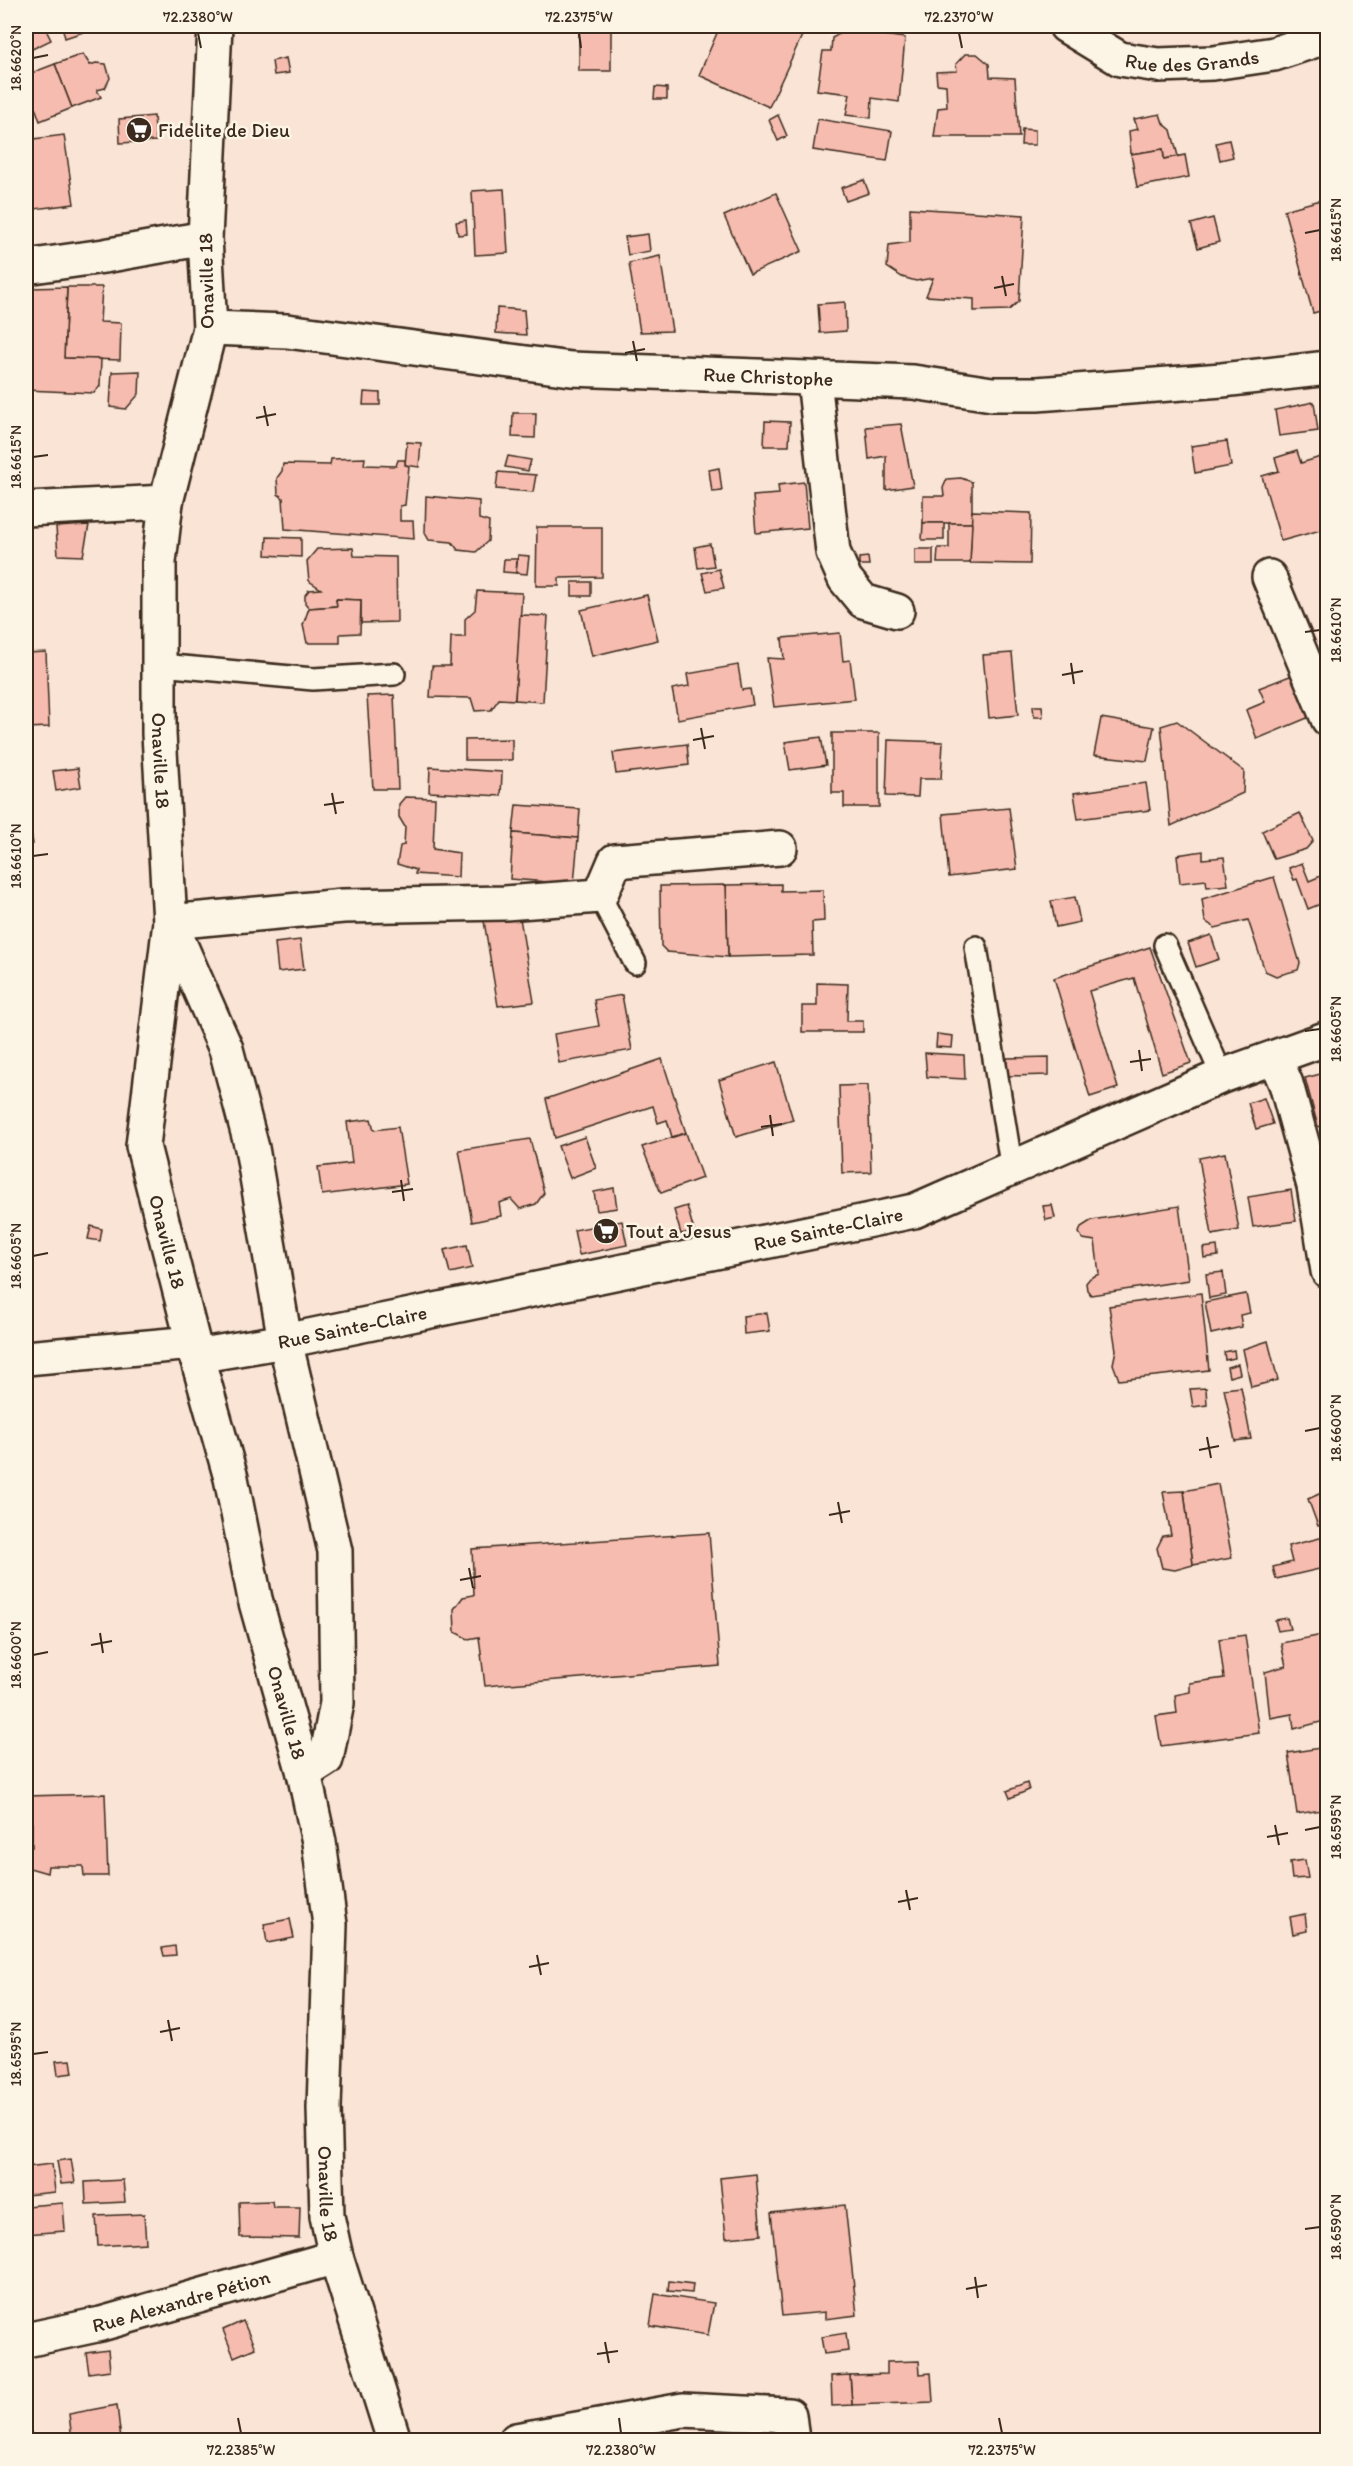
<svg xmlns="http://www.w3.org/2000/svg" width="1353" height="2466" viewBox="0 0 1353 2466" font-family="Itim,sans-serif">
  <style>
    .building { fill: #f6bcaf; stroke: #3b2a1e; stroke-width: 1.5 }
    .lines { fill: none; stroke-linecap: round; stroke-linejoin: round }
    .service-casing { stroke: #3b2a1e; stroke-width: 26 }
    .minor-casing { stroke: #3b2a1e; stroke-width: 38 }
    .tertiary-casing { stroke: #3b2a1e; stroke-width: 38 }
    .service { stroke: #fcf5e5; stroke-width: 21 }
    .minor { stroke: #fcf5e5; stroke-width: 33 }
    .tertiary { stroke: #fcf5e5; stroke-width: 33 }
    .ticks { fill: none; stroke: #3b2a1e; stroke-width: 2 }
    .labels { text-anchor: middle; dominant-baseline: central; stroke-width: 5; stroke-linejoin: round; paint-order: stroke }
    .street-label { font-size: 20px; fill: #3b2a1e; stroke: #fcf5e5 }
    .poi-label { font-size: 20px; fill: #3b2a1e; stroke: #fcf5e5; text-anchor: start }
    .neatline { fill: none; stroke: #3b2a1e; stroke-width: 2 }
    .ticks-label { font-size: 15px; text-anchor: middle; fill: #3b2a1e }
  </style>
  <rect width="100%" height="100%" fill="#fae4d5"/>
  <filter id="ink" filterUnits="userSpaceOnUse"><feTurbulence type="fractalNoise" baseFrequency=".0167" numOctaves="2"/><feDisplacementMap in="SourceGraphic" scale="12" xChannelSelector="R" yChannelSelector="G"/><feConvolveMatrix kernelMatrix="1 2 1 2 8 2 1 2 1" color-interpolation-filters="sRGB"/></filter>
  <g filter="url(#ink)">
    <g class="building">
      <polygon points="26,26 44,26 51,40 26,52"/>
      <polygon points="62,26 101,26 65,38"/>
      <rect x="579" y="26" width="32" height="45"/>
      <polygon points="720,26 806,27 769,107 699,75"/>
      <polygon points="846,30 905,38 899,102 872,98 871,118 846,115 850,94 817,90 823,51 831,51 832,38"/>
      <polygon points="83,54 90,65 96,63 106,64 110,78 105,88 97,90 101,97 72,108 55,64"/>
      <polygon points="965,54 977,54 989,64 990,77 1015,78 1019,137 934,137 938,108 947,107 946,85 937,84 936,72 957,71 956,64"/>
      <polygon points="286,58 289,73 274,75 272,61"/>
      <polygon points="55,64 72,108 40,121 26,82 26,75"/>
      <polygon points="655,87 667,88 667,99 654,99"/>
      <polygon points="1160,114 1163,123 1171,130 1178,156 1164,159 1163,149 1131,154 1129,131 1138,129 1134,119"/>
      <polygon points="778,115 787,136 778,141 769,120"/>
      <polygon points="154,116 156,141 120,143 119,119"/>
      <polygon points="818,119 892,131 887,161 813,150"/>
      <polygon points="1022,129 1035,130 1035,145 1021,145"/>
      <polygon points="64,135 74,204 26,210 26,140"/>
      <polygon points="1229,140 1233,157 1220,160 1216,143"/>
      <polygon points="1163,149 1164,159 1185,155 1189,177 1137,187 1131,154"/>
      <polygon points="864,180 869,193 846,201 841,188"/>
      <polygon points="504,189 508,253 475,255 472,191"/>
      <polygon points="776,193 802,251 750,274 724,216"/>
      <polygon points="1328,198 1328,309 1313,313 1284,210"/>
      <polygon points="910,208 1024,215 1019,301 1009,310 974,311 974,299 926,296 933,278 916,281 902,277 887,267 889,245 910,242"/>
      <polygon points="1213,218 1219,242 1198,248 1191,224"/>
      <polygon points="466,220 467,234 458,235 456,222"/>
      <polygon points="648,234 650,251 628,255 625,237"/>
      <polygon points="660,256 672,331 640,332 629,263"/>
      <polygon points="67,287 102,287 100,322 121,323 120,360 64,358"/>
      <polygon points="67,287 64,358 101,359 100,386 94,393 26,390 26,304 33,304 32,288"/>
      <polygon points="845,302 846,331 820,333 818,304"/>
      <polygon points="497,308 524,310 526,335 496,333"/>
      <polygon points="140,371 139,394 126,409 110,407 112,372"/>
      <polygon points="364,392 380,393 380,405 363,405"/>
      <polygon points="1314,402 1318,431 1279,436 1275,410"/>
      <polygon points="513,413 536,413 535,438 512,437"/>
      <polygon points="765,421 790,422 789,446 764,446"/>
      <polygon points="901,424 913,486 886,490 886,456 869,459 866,427"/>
      <polygon points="1227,441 1231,466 1195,473 1191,446"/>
      <polygon points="407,442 421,443 419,467 405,465"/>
      <polygon points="1297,451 1301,463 1327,455 1328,528 1281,541 1262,476 1279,471 1275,458"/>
      <polygon points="508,456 531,460 528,471 505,467"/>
      <polygon points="365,458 364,465 396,466 398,460 405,460 405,465 409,466 405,505 400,506 400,521 413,521 414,539 285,529 283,498 278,494 277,478 282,471 283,464 330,465 331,459"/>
      <polygon points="719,468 722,491 712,492 709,470"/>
      <polygon points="498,472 536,475 533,492 496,489"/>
      <polygon points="961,478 972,482 972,523 923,523 923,496 944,496 943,488 947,479"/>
      <polygon points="804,482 808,528 756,533 753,496 779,494 778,485"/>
      <polygon points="426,496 479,501 479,519 489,522 488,541 476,552 458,550 452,542 429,540 425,533"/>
      <polygon points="972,511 1031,513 1030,564 970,563"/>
      <polygon points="923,523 944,523 944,540 922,540"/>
      <polygon points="949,523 972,523 970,563 937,563 938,548 949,548"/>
      <polygon points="89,525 83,556 58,555 56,527"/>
      <polygon points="537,527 602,527 602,577 559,578 559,586 536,586"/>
      <polygon points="267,537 301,538 301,557 266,555"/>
      <polygon points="710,544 714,566 698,568 695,547"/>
      <polygon points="353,548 354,556 396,557 397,622 361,623 361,600 336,599 337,606 309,608 305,603 305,595 309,590 321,589 309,581 307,561 317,549"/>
      <rect x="915" y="549" width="18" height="16"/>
      <polygon points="518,555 529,556 527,574 516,573"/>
      <polygon points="868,557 869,565 859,565 859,558"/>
      <polygon points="504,559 517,559 516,573 503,572"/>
      <polygon points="719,569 724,588 707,591 702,573"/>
      <rect x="572" y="582" width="19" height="14"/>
      <polygon points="477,591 522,593 515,700 499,699 491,710 475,711 471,698 430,697 432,666 450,666 451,637 465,637 465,619 475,610"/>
      <polygon points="647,595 658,640 592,656 581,610"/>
      <polygon points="336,599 361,600 360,633 340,634 340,643 307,643 303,625 309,608 337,606"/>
      <polygon points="520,615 548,616 543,702 515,700"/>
      <polygon points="840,633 843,661 850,660 855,699 774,707 767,658 784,659 782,638"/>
      <polygon points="46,652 49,727 26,728 26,653"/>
      <polygon points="1012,653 1018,715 989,718 983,655"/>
      <polygon points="738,665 742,690 750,689 753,705 678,719 672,689 689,686 687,674"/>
      <polygon points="1295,674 1312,716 1257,739 1246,710 1265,702 1259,688"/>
      <polygon points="394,695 398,789 373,789 367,696"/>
      <polygon points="1033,706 1042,706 1043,717 1034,717"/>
      <polygon points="1101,718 1154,727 1147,761 1094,755"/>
      <polygon points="1177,721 1244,771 1243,793 1171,826 1161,726"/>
      <polygon points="832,733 879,733 879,807 844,807 844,793 832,793"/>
      <polygon points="821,737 826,765 790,770 785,742"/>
      <polygon points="512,739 512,760 465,760 465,740"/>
      <polygon points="888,740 943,742 941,779 919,779 918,797 886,796"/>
      <polygon points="687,744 689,765 616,774 613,753"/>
      <polygon points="430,767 502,772 501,796 429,792"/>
      <polygon points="78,768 81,787 56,791 53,771"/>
      <polygon points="1146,783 1150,810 1078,819 1074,793"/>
      <polygon points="405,797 435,798 433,849 459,853 458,877 415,874 416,870 397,864 400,846 404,845 405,827 399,817 399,804"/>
      <polygon points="516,805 580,809 578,838 513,833"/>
      <polygon points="1009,808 1017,869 949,877 943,814"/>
      <polygon points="28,813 33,844 26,845 26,814"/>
      <polygon points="1300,813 1313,841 1306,849 1274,859 1262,831"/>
      <polygon points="513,833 578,838 574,884 510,879"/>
      <polygon points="1203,851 1203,859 1224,857 1228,885 1207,887 1206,880 1180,883 1177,855"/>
      <polygon points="1302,863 1309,881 1328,873 1328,901 1308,909 1297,879 1294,880 1289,868"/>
      <polygon points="1274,877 1300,963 1298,970 1276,976 1265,971 1248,920 1215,928 1205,921 1202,899"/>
      <polygon points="781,884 781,891 823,890 824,921 812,922 813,955 728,957 726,885"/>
      <polygon points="726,885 728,957 667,952 661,946 660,886"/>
      <polygon points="1075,897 1080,922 1056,927 1051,901"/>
      <polygon points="520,918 534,1002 498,1006 484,921"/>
      <polygon points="1211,935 1219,959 1196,967 1188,943"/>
      <polygon points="300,940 304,969 278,972 275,943"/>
      <polygon points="1150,947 1191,1063 1162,1073 1134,978 1089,991 1118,1088 1090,1097 1054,978"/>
      <polygon points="817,983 848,984 847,1021 863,1021 863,1032 802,1032 802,1006 817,1006"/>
      <polygon points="622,995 632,1050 559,1063 554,1034 599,1026 594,1000"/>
      <polygon points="937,1034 953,1036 952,1048 936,1047"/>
      <polygon points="925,1053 964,1055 965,1079 927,1077"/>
      <polygon points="1049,1057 1049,1075 1007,1076 1007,1058"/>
      <polygon points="662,1059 686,1133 672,1137 667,1120 658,1123 653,1106 555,1138 546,1099"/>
      <polygon points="776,1062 793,1120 736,1137 719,1080"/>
      <polygon points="1328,1072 1328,1124 1318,1127 1305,1078"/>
      <polygon points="868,1085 871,1172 842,1173 839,1086"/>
      <polygon points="1264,1098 1273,1124 1256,1129 1248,1103"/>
      <polygon points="371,1119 374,1130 398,1127 407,1184 322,1195 318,1167 352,1163 347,1122"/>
      <polygon points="686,1133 702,1178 661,1193 642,1147"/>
      <polygon points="585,1137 596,1168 570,1178 558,1146"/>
      <polygon points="530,1139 544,1193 536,1204 520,1209 511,1199 499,1203 501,1216 472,1222 459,1150"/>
      <polygon points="1225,1153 1239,1230 1212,1235 1199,1158"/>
      <polygon points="614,1188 617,1208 597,1211 594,1192"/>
      <polygon points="1291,1190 1296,1221 1253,1227 1248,1197"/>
      <polygon points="1052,1205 1055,1218 1046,1220 1043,1206"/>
      <polygon points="687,1206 694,1231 681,1234 674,1210"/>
      <polygon points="1179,1206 1189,1280 1091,1295 1087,1290 1086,1283 1090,1278 1099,1274 1095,1241 1083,1239 1079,1233 1081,1227 1092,1220"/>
      <polygon points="622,1221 627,1245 579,1255 574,1230"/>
      <polygon points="91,1226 102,1229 100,1241 88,1239"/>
      <polygon points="467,1245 472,1268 450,1273 444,1250"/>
      <polygon points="1217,1246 1218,1256 1204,1258 1203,1248"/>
      <polygon points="1223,1272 1226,1295 1209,1298 1206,1274"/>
      <polygon points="1201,1293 1209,1370 1119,1380 1113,1364 1116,1350 1109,1306"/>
      <polygon points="1246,1294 1250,1313 1240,1315 1242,1327 1211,1334 1205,1302"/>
      <polygon points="767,1313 770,1331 744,1334 743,1316"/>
      <polygon points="1268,1341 1278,1380 1251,1387 1243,1349"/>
      <polygon points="1234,1350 1235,1358 1225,1360 1224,1352"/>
      <polygon points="1238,1364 1240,1374 1229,1377 1227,1367"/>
      <polygon points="1241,1387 1251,1439 1235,1441 1224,1389"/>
      <polygon points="1206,1388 1207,1405 1193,1407 1190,1389"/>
      <polygon points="1218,1484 1232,1558 1193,1565 1184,1491"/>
      <polygon points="1328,1490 1328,1522 1318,1526 1308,1499"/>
      <polygon points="1184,1491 1193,1565 1175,1570 1162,1568 1157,1548 1163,1536 1171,1535 1163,1492"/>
      <polygon points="709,1533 720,1666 485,1686 479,1637 468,1639 455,1632 454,1609 463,1597 474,1595 472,1549"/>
      <polygon points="1328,1536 1328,1567 1276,1579 1273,1567 1292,1562 1288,1546"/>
      <polygon points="1287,1618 1290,1629 1278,1631 1275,1620"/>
      <polygon points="1328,1634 1328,1720 1294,1729 1292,1714 1270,1718 1265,1672 1286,1666 1281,1643"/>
      <polygon points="1245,1635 1259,1733 1161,1746 1156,1716 1177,1713 1175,1695 1190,1692 1190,1683 1224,1678 1219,1639"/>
      <polygon points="1320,1748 1328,1809 1297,1814 1288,1753"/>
      <polygon points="1027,1783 1029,1790 1010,1798 1007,1791"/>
      <polygon points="105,1794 108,1876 84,1876 83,1866 48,1866 47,1873 26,1867 26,1846 32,1847 32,1820 26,1819 26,1796"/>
      <polygon points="1305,1860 1308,1878 1292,1879 1290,1862"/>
      <polygon points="1305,1914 1307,1931 1293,1934 1290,1917"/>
      <polygon points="290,1919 294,1938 267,1943 264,1924"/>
      <polygon points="175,1946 176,1955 164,1956 162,1948"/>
      <polygon points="71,2060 73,2073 58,2075 56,2061"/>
      <polygon points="71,2159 75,2183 61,2184 57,2161"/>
      <polygon points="52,2164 55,2192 26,2195 26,2167"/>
      <polygon points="756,2174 761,2235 726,2238 720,2178"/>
      <polygon points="123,2180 125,2202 86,2204 85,2182"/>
      <polygon points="272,2201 273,2207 300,2207 299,2238 240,2237 239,2202"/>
      <polygon points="63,2203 65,2231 26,2234 26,2206"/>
      <polygon points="845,2205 857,2315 825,2319 825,2312 782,2316 771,2213"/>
      <polygon points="144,2214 146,2243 98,2246 96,2216"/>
      <polygon points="669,2281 693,2284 692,2293 668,2291"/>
      <polygon points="655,2294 714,2303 708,2335 650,2326"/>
      <polygon points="243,2321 255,2348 234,2357 223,2330"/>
      <polygon points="846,2333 848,2351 824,2354 821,2337"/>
      <polygon points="108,2350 110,2370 89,2373 86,2353"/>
      <polygon points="919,2361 920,2374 931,2373 933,2402 852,2405 850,2375 887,2374 887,2362"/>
      <polygon points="850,2375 852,2405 832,2406 831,2376"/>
      <polygon points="117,2405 121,2440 72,2440 69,2414"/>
      <polygon points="26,2423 27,2423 34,2440 26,2440"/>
    </g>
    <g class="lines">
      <defs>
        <g id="service">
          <polyline points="161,665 313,679 394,674"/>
          <polyline points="600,896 635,963"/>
          <polyline points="1165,945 1222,1076"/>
          <polyline points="976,947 1012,1170"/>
        </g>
        <g id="minor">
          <path id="s1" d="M1066,26L1120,59L1158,65L1213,63L1274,54L1328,36"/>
          <polyline points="26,267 104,256 205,238"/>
          <path id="s2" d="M210,328L287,331L571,369L913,382L992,394H1037L1222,380L1328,368"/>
          <polyline points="814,379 833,552 845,579 863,601 897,611"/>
          <polyline points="26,509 166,502"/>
          <polyline points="1269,577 1328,719"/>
          <polyline points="1275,1058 1286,1084 1314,1186 1328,1271"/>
          <path id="s3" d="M196,1356L285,1341L914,1211L1222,1076L1328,1038"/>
          <polyline points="26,1358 193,1343"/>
          <polyline points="304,1773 326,1759 337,1703 335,1551 285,1341 252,1148 226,1049 170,922 343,906 505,903 600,896 615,861 780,848"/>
          <path id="s4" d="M26,2340L101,2324L336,2257"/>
          <polyline points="516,2440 683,2410 789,2415 792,2440"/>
        </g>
        <g id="tertiary">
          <path id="s5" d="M215,26L205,238L210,328L166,502L159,562V734L170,922L143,1146L193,1343L231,1478L255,1599L304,1773L319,1842L330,1925L324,2108L327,2216L336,2257L394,2440"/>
        </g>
      </defs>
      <use href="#service" class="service-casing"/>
      <use href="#minor" class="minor-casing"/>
      <use href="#tertiary" class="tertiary-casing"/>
      <use href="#service" class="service"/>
      <use href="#minor" class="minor"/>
      <use href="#tertiary" class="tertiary"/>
    </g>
  </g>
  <path class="ticks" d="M198,33L201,48M579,33L581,48M959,33L962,48M33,58L48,55M1305,233L1320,230M1002,276L1006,296M994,288L1014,284M633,341L637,361M625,353L645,349M264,406L268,426M256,418L276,414M33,457L48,455M1305,632L1320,630M1071,663L1074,684M1062,675L1083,671M701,728L705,749M693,740L714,736M332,793L336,814M324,805L344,802M33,856L48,854M1305,1031L1320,1029M1139,1050L1142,1071M1130,1062L1151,1059M770,1115L773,1136M761,1127L782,1124M401,1180L404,1201M392,1192L413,1189M33,1256L48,1253M1305,1431L1320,1428M1207,1437L1211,1458M1199,1450L1219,1446M838,1502L842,1523M829,1515L850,1511M469,1568L473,1588M460,1580L481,1576M100,1633L103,1653M91,1645L112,1641M33,1655L48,1652M1275,1825L1279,1845M1305,1830L1320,1827M1267,1837L1288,1833M906,1890L910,1910M898,1902L918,1898M537,1955L541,1975M529,1967L549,1963M168,2020L172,2041M160,2032L180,2028M33,2054L48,2052M1305,2229L1320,2227M975,2277L978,2298M966,2289L987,2285M605,2342L609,2363M597,2354L618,2351M238,2418L241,2433M619,2418L621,2433M999,2418L1002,2433"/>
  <defs>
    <symbol id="supermarket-disc" viewBox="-11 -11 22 22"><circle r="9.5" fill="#3b2a1e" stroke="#fcf5e5"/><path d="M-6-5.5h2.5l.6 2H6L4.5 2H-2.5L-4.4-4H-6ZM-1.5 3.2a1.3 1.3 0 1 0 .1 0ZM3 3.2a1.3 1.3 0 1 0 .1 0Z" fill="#fff"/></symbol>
  </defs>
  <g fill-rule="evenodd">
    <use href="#supermarket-disc" x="124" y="115" width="30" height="30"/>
    <use href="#supermarket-disc" x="591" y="1216" width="30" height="30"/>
  </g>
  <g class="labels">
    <g class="street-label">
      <text stroke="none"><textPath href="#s1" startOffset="136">Rue des Grands</textPath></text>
      <text transform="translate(206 281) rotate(-91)">Onaville 18</text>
      <text stroke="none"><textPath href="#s2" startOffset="561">Rue Christophe</textPath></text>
      <text stroke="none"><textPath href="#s5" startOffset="741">Onaville 18</textPath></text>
      <text stroke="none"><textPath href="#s3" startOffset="645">Rue Sainte-Claire</textPath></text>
      <text stroke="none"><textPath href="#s5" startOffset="1227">Onaville 18</textPath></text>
      <text stroke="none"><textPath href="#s3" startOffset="159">Rue Sainte-Claire</textPath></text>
      <text stroke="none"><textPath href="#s5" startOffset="1713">Onaville 18</textPath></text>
      <text stroke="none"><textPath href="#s5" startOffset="2199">Onaville 18</textPath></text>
      <text stroke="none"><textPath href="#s4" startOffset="160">Rue Alexandre Pétion</textPath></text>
    </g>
    <g class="poi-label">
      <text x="158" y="130">Fidelite de Dieu</text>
      <text x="626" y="1231">Tout a Jesus</text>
    </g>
  </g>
  <rect width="1353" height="2466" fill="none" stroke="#fcf5e5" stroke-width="66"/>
  <rect x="33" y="33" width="1287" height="2400" class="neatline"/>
  <g class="ticks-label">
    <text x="198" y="22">72.2380°W</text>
    <text x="579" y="22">72.2375°W</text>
    <text x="959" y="22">72.2370°W</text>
    <text transform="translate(16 58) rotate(-90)" y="5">18.6620°N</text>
    <text transform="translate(1336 230) rotate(-90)" y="5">18.6615°N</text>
    <text transform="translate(16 457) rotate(-90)" y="5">18.6615°N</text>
    <text transform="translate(1336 630) rotate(-90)" y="5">18.6610°N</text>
    <text transform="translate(16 856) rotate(-90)" y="5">18.6610°N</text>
    <text transform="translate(1336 1029) rotate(-90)" y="5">18.6605°N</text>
    <text transform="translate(16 1256) rotate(-90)" y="5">18.6605°N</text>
    <text transform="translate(1336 1428) rotate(-90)" y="5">18.6600°N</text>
    <text transform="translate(16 1655) rotate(-90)" y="5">18.6600°N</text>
    <text transform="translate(1336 1827) rotate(-90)" y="5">18.6595°N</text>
    <text transform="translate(16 2054) rotate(-90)" y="5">18.6595°N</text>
    <text transform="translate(1336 2227) rotate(-90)" y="5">18.6590°N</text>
    <text x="241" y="2455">72.2385°W</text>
    <text x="621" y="2455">72.2380°W</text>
    <text x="1002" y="2455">72.2375°W</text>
  </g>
</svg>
